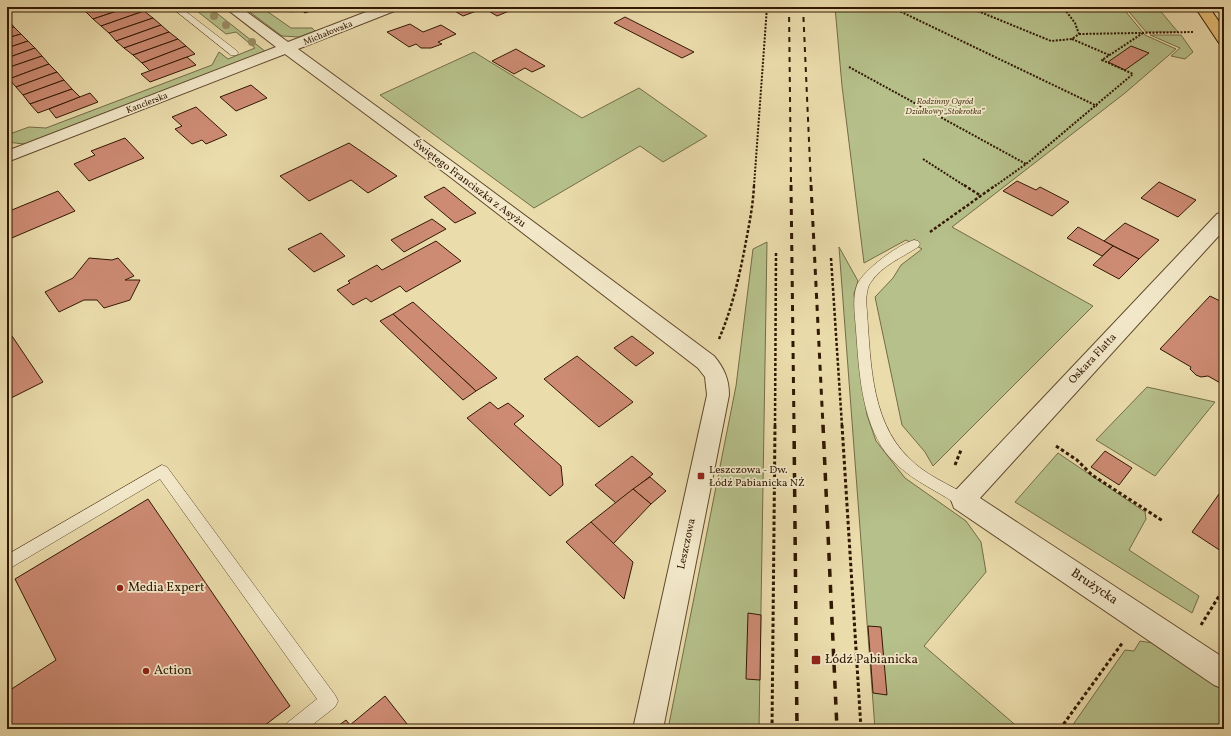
<svg xmlns="http://www.w3.org/2000/svg" width="1231" height="736" viewBox="0 0 1231 736" font-family="Vollkorn,serif">
  <style>
    .green { fill: #b6c08a; stroke: #746c46 }
    .building { fill: #cd8b74; stroke: #321802 }
    .lines { fill: none; stroke-linecap: round; stroke-linejoin: round }
    .lane-casing { stroke: #60492c; stroke-width: 1 }
    .street-casing { stroke: #60492c; stroke-width: 2 }
    .primary-casing { stroke: #321802; stroke-width: 2 }
    .path-far2 { stroke: #321802; stroke-width: 2; stroke-dasharray: 2 1.5; stroke-linecap: butt }
    .path-far1 { stroke: #321802; stroke-width: 2.5; stroke-dasharray: 3 2; stroke-linecap: butt }
    .path { stroke: #321802; stroke-width: 3; stroke-dasharray: 3.5 2.5; stroke-linecap: butt }
    .lane { fill: #f2e8c9; fill-rule: evenodd }
    .street { fill: #f2e8c9; fill-rule: evenodd }
    .primary { fill: #e6be76; fill-rule: evenodd }
    .rail-far2 { stroke: #321802; stroke-width: 2; stroke-dasharray: 5 5; stroke-linecap: butt }
    .rail-far1 { stroke: #321802; stroke-width: 3; stroke-dasharray: 6 6; stroke-linecap: butt }
    .rail { stroke: #321802; stroke-width: 3.5; stroke-dasharray: 8 8; stroke-linecap: butt }
    .tree { fill: #9b8c65 }
    .poi-dot { fill: #8f2418; stroke: #f2e8c9; stroke-width: 1.5 }
    .labels { text-anchor: middle; dominant-baseline: central; stroke-width: 3.5; stroke-linejoin: round; paint-order: stroke }
    .far-street-label { font-size: 9px; fill: #321802; stroke: #f2e8c9 }
    .far-park-label { font-size: 9px; font-style: italic; fill: #5a4a2b; stroke: #f2e8c9 }
    .street-label { font-size: 11px; fill: #321802; stroke: #f2e8c9 }
    .poi-label { font-size: 11px; fill: #321802; stroke: #f2e8c9; text-anchor: start }
    .near-street-label { font-size: 13px; fill: #321802; stroke: #f2e8c9 }
    .near-poi-label { font-size: 13px; fill: #321802; stroke: #f2e8c9; text-anchor: start }
  </style>
  <rect width="100%" height="100%" fill="#ebdcac"/>
  <filter id="stains"><feTurbulence type="fractalNoise" baseFrequency=".005" numOctaves="4"/><feColorMatrix values="0 0 0 0 .2 0 0 0 0 .09 0 0 0 0 .02 0 0 0 .5 -.17"/></filter>
  <radialGradient id="worn" r=".72"><stop offset=".6" stop-color="#630" stop-opacity="0"/><stop offset="1" stop-color="#630" stop-opacity=".3"/></radialGradient>
  <g class="green">
    <polygon points="192,7 209,7 266,52 38,141 24,144 7,142 7,135 29,127 46,128 212,65 219,52 228,59 255,48 236,32 226,34"/>
    <polygon points="243,7 261,7 291,28 312,28 315,31 299,37 282,36"/>
    <polygon points="835,7 1122,7 1145,35 1176,49 1125,93 952,227 1093,306 933,466 925,452 902,425 875,297 893,278 901,265 922,249 906,240 864,263 842,86"/>
    <polygon points="1125,7 1157,7 1178,32 1146,32"/>
    <polygon points="1150,35 1181,35 1193,52 1185,59 1171,56 1180,48"/>
    <polygon points="474,52 582,118 639,88 707,136 663,162 640,146 534,208 380,95"/>
    <polygon points="767,242 759,729 668,729 736,386 753,249"/>
    <polygon points="839,247 858,281 854,294 862,385 867,415 876,441 905,478 966,521 981,542 986,572 924,646 1020,729 875,729"/>
    <polygon points="1147,387 1215,402 1155,476 1096,440"/>
    <polygon points="1058,453 1145,512 1146,519 1129,550 1199,596 1192,613 1015,502"/>
    <polygon points="1140,641 1153,643 1224,691 1224,729 1070,729 1125,650 1134,651"/>
  </g>
  <g class="building">
    <polygon points="80,7 102,7 86,12"/>
    <polygon points="102,7 129,7 93,19 86,12"/>
    <polygon points="129,7 140,7 144,11 101,26 93,19"/>
    <polygon points="285,7 321,7 305,13 300,9 292,12"/>
    <polygon points="448,7 481,7 477,9 479,10 463,16"/>
    <polygon points="482,7 511,7 514,9 497,16"/>
    <polygon points="144,11 153,18 109,33 101,26"/>
    <polygon points="625,17 694,52 682,58 614,23"/>
    <polygon points="153,18 161,25 116,41 109,33"/>
    <polygon points="7,20 8,20 14,27 7,29"/>
    <polygon points="410,24 423,32 441,25 456,34 438,42 442,44 431,48 421,48 416,44 409,47 387,32"/>
    <polygon points="161,25 169,32 124,48 116,41"/>
    <polygon points="14,27 21,34 7,38 7,29"/>
    <polygon points="169,32 178,39 133,55 124,48"/>
    <polygon points="21,34 28,41 7,48 7,38"/>
    <polygon points="178,39 186,46 142,63 133,55"/>
    <polygon points="28,41 35,48 7,58 7,48"/>
    <polygon points="186,46 195,54 150,71 142,63"/>
    <polygon points="1131,46 1149,53 1125,70 1108,62"/>
    <polygon points="35,48 42,56 7,68 7,58"/>
    <polygon points="516,49 545,66 532,72 525,68 514,74 492,61"/>
    <polygon points="42,56 49,64 9,79 7,77 7,68"/>
    <polygon points="187,57 196,65 150,82 141,74"/>
    <polygon points="49,64 57,72 16,87 9,79"/>
    <polygon points="57,72 64,80 23,95 16,87"/>
    <polygon points="64,80 72,89 30,104 23,95"/>
    <polygon points="251,85 267,98 236,111 220,97"/>
    <polygon points="72,89 80,97 38,113 30,104"/>
    <polygon points="90,93 98,102 56,118 49,109"/>
    <polygon points="196,107 227,135 206,144 202,140 192,144 175,129 182,126 172,117"/>
    <polygon points="125,138 144,158 89,181 74,164 95,155 91,151"/>
    <polygon points="349,143 397,176 368,193 351,180 309,201 280,176"/>
    <polygon points="1017,181 1036,190 1040,187 1069,202 1052,216 1003,191"/>
    <polygon points="1159,182 1196,200 1178,217 1141,198"/>
    <polygon points="444,187 476,213 455,223 424,197"/>
    <polygon points="58,191 75,211 7,240 7,212"/>
    <polygon points="432,219 446,229 404,252 391,240"/>
    <polygon points="1125,223 1159,240 1139,259 1104,241"/>
    <polygon points="1078,227 1104,241 1113,246 1102,256 1067,238"/>
    <polygon points="321,233 345,256 314,272 288,249"/>
    <polygon points="436,241 461,261 406,292 400,286 371,302 366,298 353,305 337,290 350,283 348,281 377,265 382,270"/>
    <polygon points="1113,246 1139,259 1119,279 1093,265"/>
    <polygon points="89,258 112,260 118,258 134,276 125,280 140,280 130,300 104,308 97,300 84,300 59,312 45,292 73,278"/>
    <polygon points="1210,296 1224,303 1224,385 1208,376 1201,377 1196,375 1190,369 1191,367 1160,349"/>
    <polygon points="413,302 497,378 476,391 393,314"/>
    <polygon points="393,314 476,391 463,400 380,321"/>
    <polygon points="12,336 43,382 7,400 7,338"/>
    <polygon points="632,336 654,353 636,366 614,348"/>
    <polygon points="577,356 633,402 599,427 544,379"/>
    <polygon points="490,402 498,409 508,403 524,416 514,424 561,466 563,485 550,496 467,418"/>
    <polygon points="1105,451 1132,468 1119,485 1091,467"/>
    <polygon points="632,456 653,474 616,503 595,485"/>
    <polygon points="650,477 666,491 651,504 633,489"/>
    <polygon points="1224,487 1224,553 1192,532"/>
    <polygon points="633,489 651,504 613,544 591,522"/>
    <polygon points="148,499 290,706 260,729 7,729 7,692 56,660 15,579"/>
    <polygon points="591,522 633,562 624,599 566,542"/>
    <polygon points="748,613 761,615 760,680 746,679"/>
    <polygon points="868,626 881,627 887,695 873,693"/>
    <polygon points="385,696 411,729 353,729 350,725"/>
    <polygon points="346,720 353,729 334,729"/>
  </g>
  <g class="lines">
    <defs>
      <g id="lane">
        <polygon points="171,7 180,7 237,51 238,53 237,55 231,55"/>
        <path d="M914,240L918,241L920,244L918,247C903,257 881,266 871,282C867,287 867,294 866,300C871,353 868,419 909,458C925,475 949,484 968,496L970,500L968,504L963,506C955,504 949,499 942,495C921,483 901,472 886,453C861,419 859,370 856,330C855,315 852,299 857,285C863,270 899,244 914,240Z"/>
        <polygon points="162,465 167,467 335,695 338,701 335,707 307,729 284,729 287,723 317,699 160,479 7,570 7,555"/>
      </g>
      <g id="street">
        <path d="M224,7H240L288,42L379,7H399L397,10L298,49L461,168L714,356C724,368 729,379 729,395L663,729H633L707,395L705,377L698,368L449,176L285,54L7,162V151L276,47Z"/>
        <polygon points="1224,212 1224,230 980,498 1224,658 1224,689 1214,685 954,508 951,500 954,492 1217,214"/>
      </g>
      <polygon id="primary" points="1195,7 1209,7 1224,29 1224,44 1219,43"/>
    </defs>
    <use href="#lane" class="lane-casing"/>
    <use href="#street" class="street-casing"/>
    <use href="#primary" class="primary-casing"/>
    <g class="path-far2">
      <polyline points="891,7 1097,106"/>
      <polyline points="968,7 1051,41 1072,39 1079,34 1075,23 1063,7"/>
      <polyline points="1079,34 1193,32"/>
      <polyline points="1072,39 1109,55"/>
      <polyline points="849,67 1026,164"/>
      <polyline points="923,159 965,186"/>
      <polyline points="754,186 767,7"/>
      <polyline points="995,186 1026,164 1133,74 1102,60 1143,33"/>
    </g>
    <g class="path-far1">
      <polyline points="964,185 981,196"/>
      <polyline points="930,232 996,185"/>
      <polyline points="831,258 842,426"/>
      <path d="M719,339C731,311 738,282 744,252C748,230 753,208 754,185"/>
      <polyline points="775,426 776,253"/>
    </g>
    <g class="path">
      <polyline points="842,425 861,729"/>
      <polyline points="1056,446 1077,460 1092,475 1163,521"/>
      <polyline points="955,465 961,450"/>
      <polyline points="1201,625 1224,588"/>
      <polyline points="772,729 775,425"/>
      <polyline points="1060,729 1123,642"/>
    </g>
    <use href="#lane" class="lane"/>
    <use href="#street" class="street"/>
    <use href="#primary" class="primary"/>
    <g class="rail-far2">
      <polyline points="789,7 791,186"/>
      <polyline points="803,7 811,186"/>
    </g>
    <g class="rail-far1">
      <polyline points="791,185 794,426"/>
      <polyline points="811,185 823,426"/>
    </g>
    <g class="rail">
      <polyline points="794,425 797,729"/>
      <polyline points="823,425 837,729"/>
    </g>
  </g>
  <g class="tree">
    <circle cx="214" cy="16" r="4"/>
    <circle cx="226" cy="25" r="4"/>
    <circle cx="252" cy="42" r="4"/>
  </g>
  <g class="poi-dot">
    <rect x="697" y="472" width="8" height="8" rx="2"/>
    <circle cx="120" cy="588" r="4"/>
    <rect x="811" y="655" width="10" height="10" rx="2"/>
    <circle cx="146" cy="671" r="4"/>
  </g>
  <g class="labels">
    <g class="far-street-label">
      <text transform="translate(328 33) rotate(-22)">Michałowska</text>
      <text transform="translate(147 103) rotate(-21)">Kanclerska</text>
    </g>
    <g class="far-park-label">
      <text x="945" y="101">Rodzinny Ogród<tspan x="945" dy="10">Działkowy „Stokrotka”</tspan></text>
    </g>
    <g class="street-label">
      <text transform="translate(469 184) rotate(37)">Świętego Franciszka z Asyżu</text>
      <text transform="translate(1093 359) rotate(-47)">Oskara Flatta</text>
      <text transform="translate(687 544) rotate(-78)">Leszczowa</text>
    </g>
    <g class="poi-label">
      <text x="709" y="470">Leszczowa - Dw.<tspan x="709" dy="13">Łódź Pabianicka NŻ</tspan></text>
    </g>
    <g class="near-street-label">
      <text transform="translate(1094 587) rotate(34)">Brużycka</text>
    </g>
    <g class="near-poi-label">
      <text x="128" y="588">Media Expert</text>
      <text x="825" y="660">Łódź Pabianicka</text>
      <text x="154" y="671">Action</text>
    </g>
  </g>
  <rect width="1231" height="736" fill="none" stroke="#ebdcac" stroke-width="24"/>
  <rect x="8" y="8" width="1215" height="720" fill="none" stroke="#321802" stroke-width="2"/>
  <rect x="12" y="12" width="1207" height="712" fill="none" stroke="#321802"/>
  <rect width="100%" height="100%" filter="url(#stains)"/>
  <rect width="100%" height="100%" fill="url(#worn)"/>
</svg>
